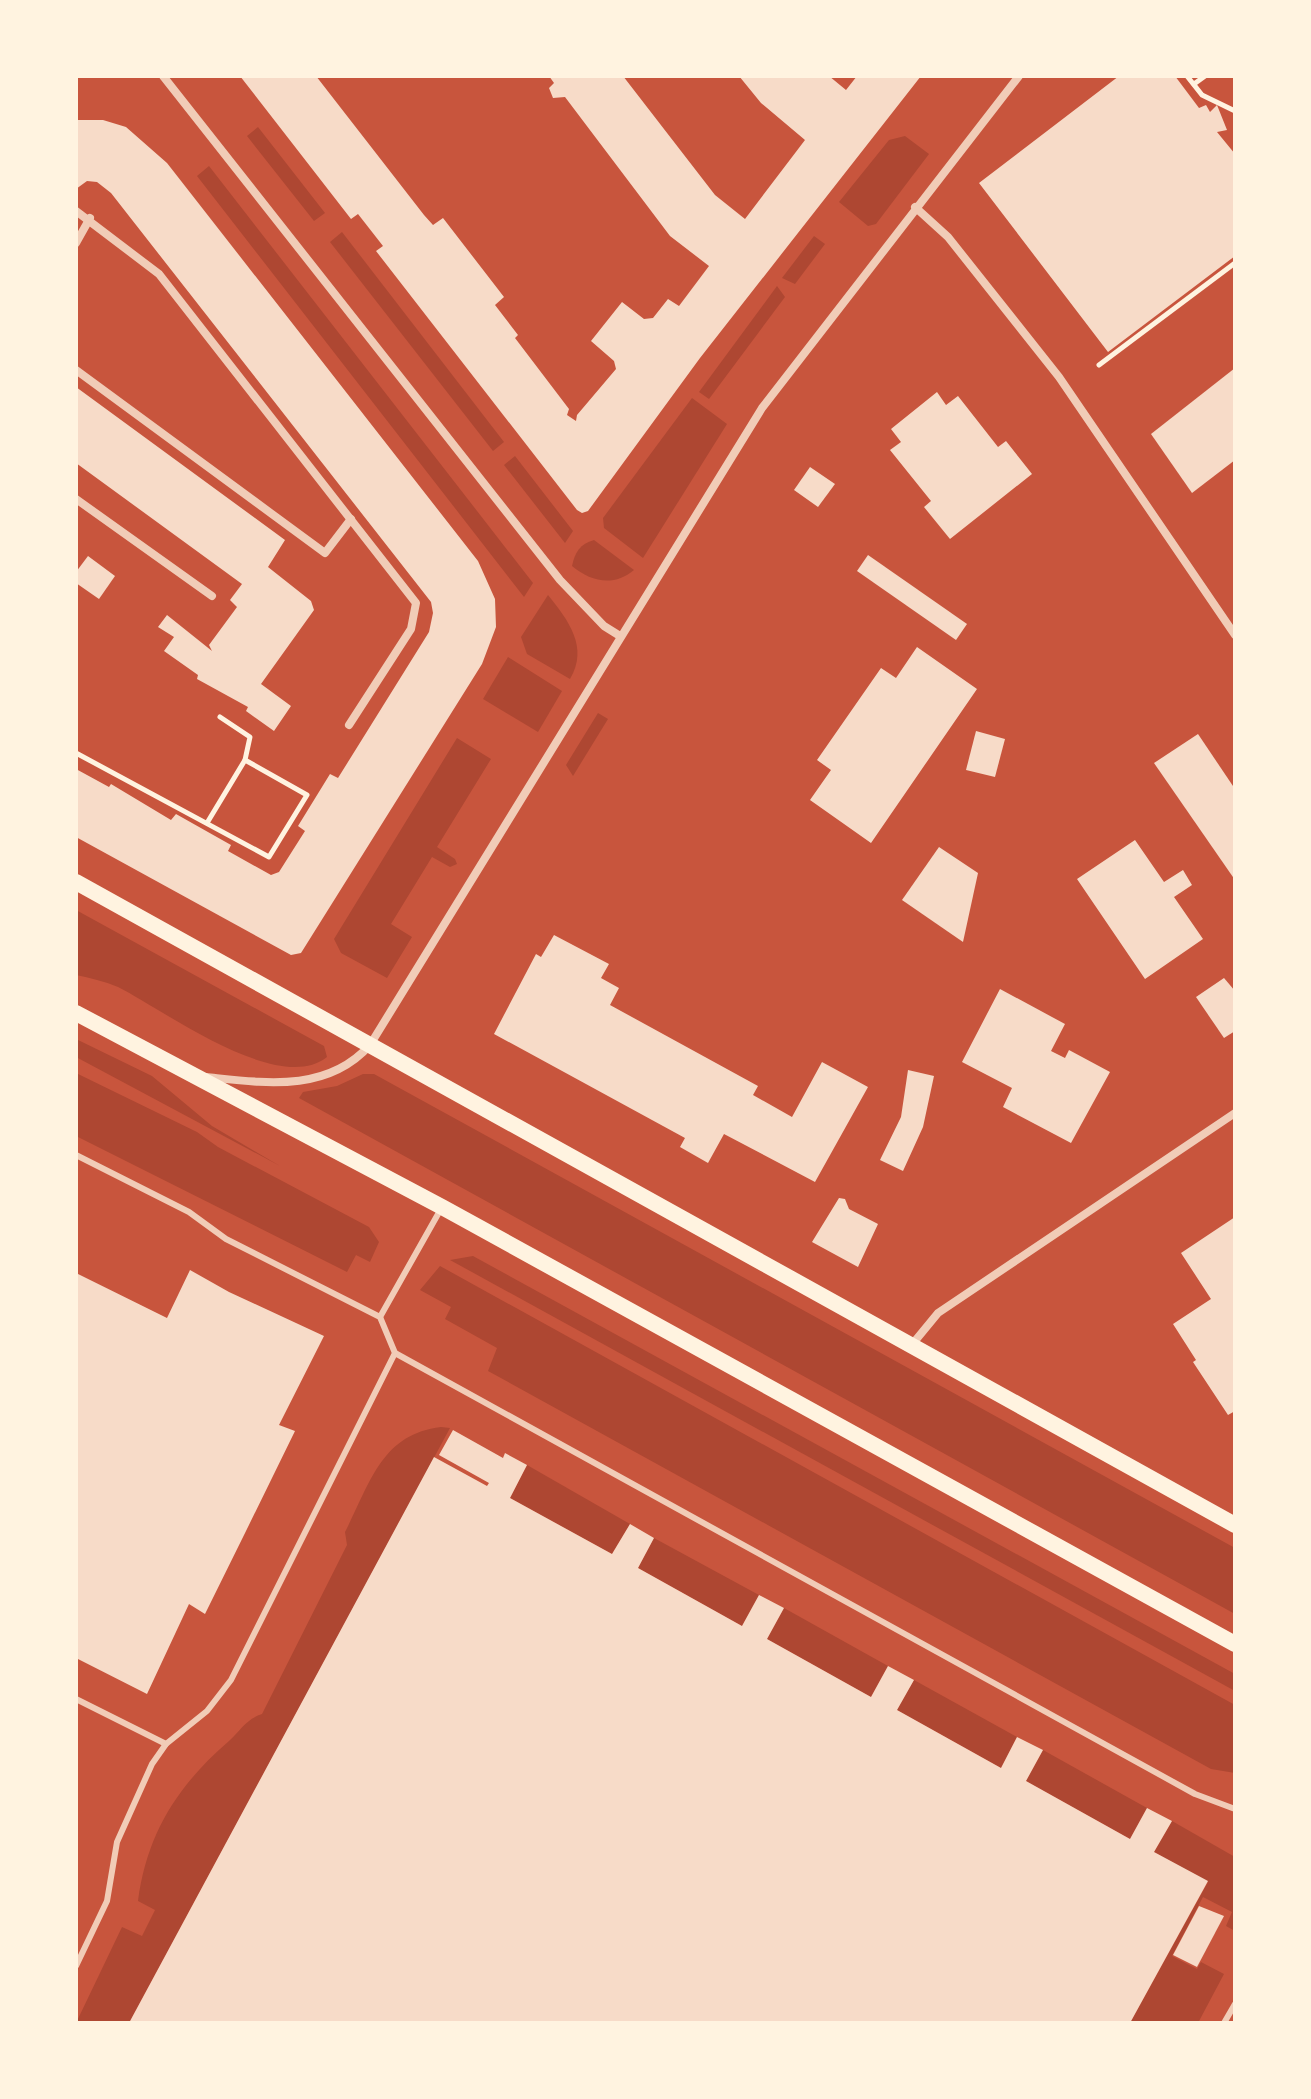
<svg xmlns="http://www.w3.org/2000/svg" width="1311" height="2099" viewBox="0 0 1311 2099" font-family="'Playfair Display',serif">
  <style>
    .green { fill: #ae4732 }
    .building { fill: #f7dbc8 }
    .lines { fill: none; stroke-linecap: round; stroke-linejoin: round }
    .path { stroke: #fff3e0; stroke-width: 5 }
    .service { stroke: #f1ccb7; stroke-width: 6 }
    .minor { stroke: #f1ccb7; stroke-width: 8 }
    .secondary { stroke: #fff3e0; stroke-width: 16 }
  </style>
  <rect width="100%" height="100%" fill="#c8553d"/>
  <g class="green">
    <polygon points="258,127 325,213 314,221 247,136"/>
    <polygon points="905,136 929,154 876,224 868,226 839,202 889,140"/>
    <polygon points="209,166 533,583 524,597 197,176"/>
    <polygon points="342,232 504,442 493,451 330,242"/>
    <polygon points="814,236 825,244 795,284 782,278"/>
    <polygon points="777,286 785,297 709,399 699,392"/>
    <polygon points="692,398 727,424 643,558 604,528 603,518"/>
    <polygon points="515,456 573,531 565,543 504,465"/>
    <path d="M594,540L634,570C614,587 591,582 572,566C575,552 580,544 594,540Z"/>
    <path d="M548,595C568,620 589,647 570,679L527,654L521,637Z"/>
    <polygon points="508,657 562,691 538,732 483,699"/>
    <polygon points="598,713 608,719 573,776 566,765"/>
    <polygon points="457,738 491,759 437,847 455,859 457,864 450,867 432,857 391,924 412,937 387,978 341,953 334,939"/>
    <path d="M76,910L324,1046L327,1057C278,1096 164,1010 118,987C104,981 90,978 76,975Z"/>
    <polygon points="76,1039 152,1076 212,1126 280,1166 76,1057"/>
    <polygon points="76,1073 197,1132 218,1147 369,1227 379,1242 370,1262 356,1255 347,1272 76,1136"/>
    <polygon points="363,1074 374,1074 1235,1548 1235,1614 299,1098 303,1092 337,1086"/>
    <polygon points="473,1256 1235,1674 1235,1691 450,1260"/>
    <polygon points="440,1266 1235,1705 1235,1773 1211,1769 488,1371 497,1348 445,1319 451,1307 420,1290"/>
    <path d="M441,1427L450,1428L129,2023H76L122,1927L142,1936L155,1910L138,1901C147,1833 178,1785 229,1741C241,1730 246,1719 262,1714L347,1545L345,1532C370,1484 381,1434 441,1427Z"/>
    <polygon points="527,1465 630,1524 612,1554 510,1498"/>
    <polygon points="654,1538 759,1595 742,1626 638,1568"/>
    <polygon points="784,1608 888,1666 871,1697 767,1639"/>
    <polygon points="914,1680 1017,1737 1001,1768 897,1710"/>
    <polygon points="1043,1750 1147,1808 1130,1839 1026,1781"/>
    <polygon points="1172,1821 1235,1857 1235,1931 1226,1926 1232,1912 1203,1897 1172,1956 1197,1969 1201,1962 1224,1974 1198,2023 1130,2023 1208,1882 1154,1852"/>
  </g>
  <g class="building">
    <polygon points="240,76 316,76 424,215 433,225 443,218 504,297 495,305 518,335 515,338 569,409 567,415 576,421 577,415 616,369 614,361 591,341 622,302 644,319 653,318 668,299 679,306 709,266 670,236 565,97 553,98 549,88 554,83 549,76 623,76 715,195 745,219 805,140 761,103 739,76 829,76 846,90 857,76 921,76 700,358 588,511 582,513 577,510 376,251 383,246 358,214 351,219"/>
    <polygon points="1119,76 1175,76 1199,108 1206,105 1210,112 1217,105 1227,130 1217,132 1235,154 1235,256 1108,352 979,183"/>
    <polygon points="76,120 103,120 126,127 167,163 478,561 495,599 496,627 482,664 301,953 291,955 76,837 76,769 109,787 111,784 171,820 176,814 231,845 228,851 271,875 279,872 305,831 298,826 330,774 338,778 429,632 433,613 431,602 111,193 97,182 87,181 76,189"/>
    <polygon points="1235,368 1235,460 1192,493 1151,434"/>
    <polygon points="76,387 285,540 268,567 311,601 314,610 261,684 291,706 274,731 246,711 248,707 197,679 198,675 164,651 174,637 158,627 167,615 212,651 209,645 237,607 230,600 242,584 76,463"/>
    <polygon points="937,392 946,405 958,396 998,447 1006,441 1032,474 950,539 924,507 931,501 890,450 901,442 891,429"/>
    <polygon points="810,467 835,484 818,507 794,490"/>
    <polygon points="868,555 967,624 956,640 857,571"/>
    <polygon points="88,556 115,576 99,599 76,583 76,572"/>
    <polygon points="917,647 977,689 871,843 810,800 831,770 817,760 881,668 896,678"/>
    <polygon points="976,731 1005,739 995,777 966,770"/>
    <polygon points="1198,734 1235,789 1235,880 1154,763"/>
    <polygon points="1135,840 1164,882 1183,870 1192,885 1174,897 1203,939 1145,979 1077,879"/>
    <polygon points="939,847 978,873 963,942 902,900"/>
    <polygon points="554,935 609,964 601,978 619,988 610,1005 758,1086 753,1095 792,1117 822,1062 868,1087 815,1182 724,1134 708,1163 680,1147 685,1138 494,1034 536,954 541,957"/>
    <polygon points="1224,978 1235,991 1235,1031 1224,1038 1196,997"/>
    <polygon points="1000,989 1065,1024 1051,1051 1065,1058 1069,1050 1110,1072 1071,1143 1003,1107 1012,1088 962,1062"/>
    <polygon points="908,1070 934,1076 923,1127 903,1171 880,1160 901,1117"/>
    <polygon points="839,1198 845,1199 849,1209 878,1224 858,1267 812,1242"/>
    <polygon points="1235,1217 1235,1411 1228,1415 1193,1362 1196,1360 1173,1324 1211,1299 1181,1253"/>
    <polygon points="190,1270 229,1292 324,1336 279,1425 295,1431 246,1531 205,1614 189,1604 147,1694 76,1658 76,1273 167,1318"/>
    <polygon points="453,1430 503,1458 505,1453 527,1465 510,1498 612,1554 630,1524 654,1538 638,1568 742,1626 759,1595 784,1608 767,1639 871,1697 888,1666 914,1680 897,1710 1001,1768 1017,1737 1043,1750 1026,1781 1130,1839 1147,1808 1172,1821 1154,1852 1208,1881 1130,2023 129,2023 434,1457 487,1486 489,1483 439,1455"/>
    <polygon points="1199,1906 1224,1916 1197,1967 1173,1955"/>
  </g>
  <g class="lines">
    <g class="path">
      <polyline points="1187,76 1202,95 1235,111"/>
      <polyline points="1194,84 1205,76"/>
      <polyline points="1099,365 1235,263"/>
      <polyline points="220,717 250,737 245,760"/>
      <polyline points="76,753 269,857 307,795 245,760 207,823"/>
    </g>
    <g class="service">
      <polyline points="76,1155 189,1212 226,1239 380,1317 395,1353 1195,1794 1235,1809"/>
      <polyline points="380,1317 442,1207"/>
      <polyline points="76,1699 166,1744"/>
      <polyline points="76,1966 107,1901 117,1842 152,1764 166,1744 207,1711 231,1680 395,1353"/>
      <polyline points="1224,2023 1235,2004"/>
    </g>
    <g class="minor">
      <polyline points="163,76 560,580 604,626 620,636"/>
      <polyline points="915,207 948,237 1059,377 1235,635"/>
      <polyline points="76,211 159,274 416,603 411,629 349,725"/>
      <polyline points="76,243 90,218"/>
      <polyline points="76,370 325,553 351,519"/>
      <polyline points="76,499 212,596"/>
      <path d="M206,1077C265,1083 327,1093 370,1045L762,408L1019,76"/>
      <polyline points="910,1347 938,1313 1235,1113"/>
    </g>
    <g class="secondary">
      <polyline points="76,882 1235,1525"/>
      <polyline points="76,1013 442,1207 1235,1644"/>
    </g>
  </g>
  <rect width="1311" height="2099" fill="none" stroke="#fff3e0" stroke-width="156"/>
</svg>
